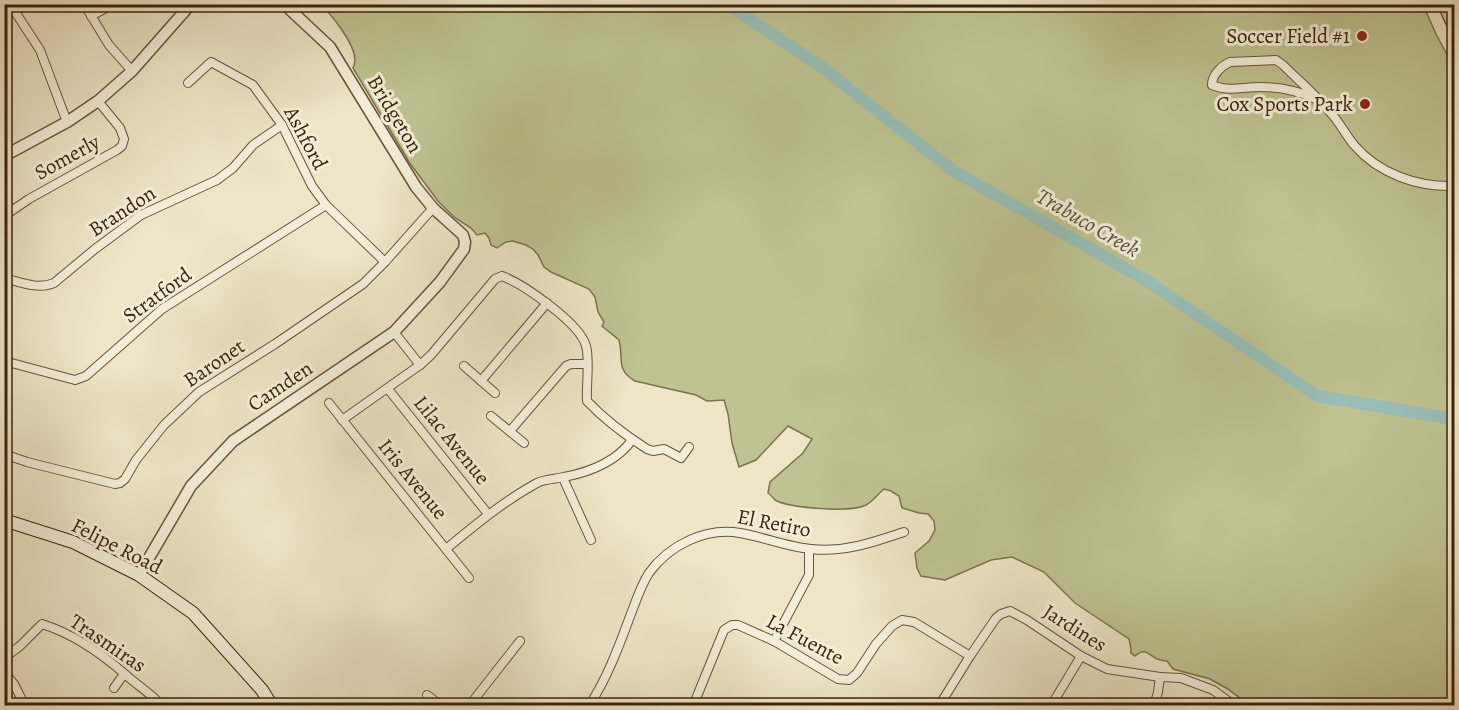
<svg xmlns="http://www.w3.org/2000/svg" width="1459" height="710" viewBox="0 0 1459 710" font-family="Alegreya,serif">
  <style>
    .green { fill: #bec391; stroke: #7e734c; stroke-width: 1.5 }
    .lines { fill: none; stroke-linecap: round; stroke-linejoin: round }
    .stream { stroke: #748172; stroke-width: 2 }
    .river { stroke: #99bfb8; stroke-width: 12 }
    .minor-casing { stroke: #695438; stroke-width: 10 }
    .tertiary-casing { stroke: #695438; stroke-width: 13 }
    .secondary-casing { stroke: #3d2308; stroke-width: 14 }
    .primary-casing { stroke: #3d2308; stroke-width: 16 }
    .minor { stroke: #f3eeda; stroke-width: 8 }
    .tertiary { stroke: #f3eeda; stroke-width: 10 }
    .secondary { stroke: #f3eeda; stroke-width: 12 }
    .primary { stroke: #e6c283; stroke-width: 14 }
    .poi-dot { fill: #8f2418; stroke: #f3eeda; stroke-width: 2 }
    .labels { text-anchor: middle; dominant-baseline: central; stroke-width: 6; stroke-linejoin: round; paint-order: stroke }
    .poi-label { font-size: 21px; fill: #3d2308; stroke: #f3eeda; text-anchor: end }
    .street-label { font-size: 21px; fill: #3d2308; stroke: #f3eeda }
    .water-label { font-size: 22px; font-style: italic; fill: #59523d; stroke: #f3eeda }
  </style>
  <rect width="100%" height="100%" fill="#ede5c6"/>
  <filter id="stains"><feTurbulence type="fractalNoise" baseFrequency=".00333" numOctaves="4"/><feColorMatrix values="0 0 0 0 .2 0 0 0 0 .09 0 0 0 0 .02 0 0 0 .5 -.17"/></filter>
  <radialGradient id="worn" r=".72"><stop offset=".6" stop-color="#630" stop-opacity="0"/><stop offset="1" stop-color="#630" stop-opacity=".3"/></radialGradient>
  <path class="green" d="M1069,4L1076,9L1079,4L1423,5L1436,34L1454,68V705H1250L1226,688L1210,679L1173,669L1167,661C1164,661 1160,660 1157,659C1147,654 1146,647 1135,656L1131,653V649L1129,639L1075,603L1044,572L1012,557L991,560L945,580L921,576L917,568L915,553L929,541L935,530L934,521L928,514L919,513L902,508L899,496L891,491L884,489C878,494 872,502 866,505C851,513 789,508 775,500C773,498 771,495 768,493L770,482L803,453L812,439L788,426L756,460L739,467L732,443L728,414L724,400L707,401L696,395L635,381C615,369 624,359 619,340L602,326L604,322L598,312L595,297L589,289L551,272L544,267L538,255L533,249L526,245L513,241L506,242L497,248L491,245L489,238L485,233L477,235L471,228L454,217L438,201L409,162L353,68C354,66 355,61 355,59C354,43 332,15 321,5Z"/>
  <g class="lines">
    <polyline class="stream" points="729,7 730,4"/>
    <polyline class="river" points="727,4 823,68 952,170 1147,281 1317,396 1454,419"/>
    <defs>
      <g id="minor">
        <polyline points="10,4 40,50 67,122"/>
        <polyline points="84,4 109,45 132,71"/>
        <polyline points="91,16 106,8"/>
        <polyline points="188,83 211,62 253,85 282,125 312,186 326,205 385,262"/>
        <path d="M1320,101C1302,92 1281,87 1260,87C1243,87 1228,92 1212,85C1212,75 1221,66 1230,62L1276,60L1283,65C1298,80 1315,94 1329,111C1339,121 1345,134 1354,145C1379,174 1417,187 1454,186"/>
        <polyline points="4,216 29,199 117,150 122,146 124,139 120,128 98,101"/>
        <path d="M4,278C20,282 38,290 54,283L95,249L141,215L217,180L233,168L253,145L282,125"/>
        <polyline points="394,332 420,365"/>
        <polyline points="4,361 75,380 86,376 162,309 326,205"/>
        <polyline points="464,366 495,393"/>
        <polyline points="481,381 547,303"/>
        <polyline points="388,389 488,514"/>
        <polyline points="329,403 469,578"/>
        <polyline points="491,416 524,443"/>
        <path d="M342,420L420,365L431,355L495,279L502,276C523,284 580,323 586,346C590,360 586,385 587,401C605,420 625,435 647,449L653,451L664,449L681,458L689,447"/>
        <polyline points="510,431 566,366 571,364 587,364"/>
        <polyline points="4,454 27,462 115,484 120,483 125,479 136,460 164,425 199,392 275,344 363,284 385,262 433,208"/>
        <polyline points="563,478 591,540"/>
        <path d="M446,549C475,525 504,501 537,483C545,479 556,479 564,477C590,472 617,461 632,440"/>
        <polyline points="774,641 809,575 809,549"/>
        <path d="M4,658L20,646L42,624C74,634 101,653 126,675C138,686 152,694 162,706"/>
        <polyline points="4,672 14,684 25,706"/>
        <polyline points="114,688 124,674"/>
        <polyline points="427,695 441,706"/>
        <polyline points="469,706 520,641"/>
        <path d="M589,706C607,678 618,649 629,619C635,604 640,587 649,573C669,545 706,527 740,533C764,537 787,547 811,549C843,553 874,542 904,532"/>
        <polyline points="693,706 724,630 732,625 738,625 774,641 838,679 849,680 857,673 876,644 892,626 902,620 914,622 970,656"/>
        <polyline points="939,706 970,656 996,618 1001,614 1010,611 1027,620 1081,656 1107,669 1160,677 1181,678 1213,690 1235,706"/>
        <polyline points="1051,706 1081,656"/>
        <polyline points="1154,706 1158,692 1160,677"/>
      </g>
      <g id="tertiary">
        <polyline points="4,156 67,122 98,101 132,71 191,4"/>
        <polyline points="139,575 191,486 233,441 394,332 440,282 464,249 465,242 463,235 433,208 416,187 330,47 284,4"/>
      </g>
      <polyline id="secondary" points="4,520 73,542 139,575 193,613 262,690 272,706"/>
      <polyline id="primary" points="1445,4 1454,24"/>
    </defs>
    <use href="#minor" class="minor-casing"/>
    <use href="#tertiary" class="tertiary-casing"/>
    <use href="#secondary" class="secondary-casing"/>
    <use href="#primary" class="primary-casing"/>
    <use href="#minor" class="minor"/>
    <use href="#tertiary" class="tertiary"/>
    <use href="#secondary" class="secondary"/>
    <use href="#primary" class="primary"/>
  </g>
  <g class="poi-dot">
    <circle cx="1362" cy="36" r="6"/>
    <circle cx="1365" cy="104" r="6"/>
  </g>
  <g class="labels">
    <g class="poi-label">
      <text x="1350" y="36">Soccer Field #1</text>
      <text x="1353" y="104">Cox Sports Park</text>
    </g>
    <g class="street-label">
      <text transform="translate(395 114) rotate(59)">Bridgeton</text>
      <text transform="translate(306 138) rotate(62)">Ashford</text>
      <text transform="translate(67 157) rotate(-29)">Somerly</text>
      <text transform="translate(122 211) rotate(-33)">Brandon</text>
      <text transform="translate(157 295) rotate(-36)">Stratford</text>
      <text transform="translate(214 363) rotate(-34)">Baronet</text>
      <text transform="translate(280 386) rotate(-34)">Camden</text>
      <text transform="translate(452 440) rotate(51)">Lilac Avenue</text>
      <text transform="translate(413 479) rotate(51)">Iris Avenue</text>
      <text transform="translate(774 523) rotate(11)">El Retiro</text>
      <text transform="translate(117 546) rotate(27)">Felipe Road</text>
      <text transform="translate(1075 628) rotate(32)">Jardines</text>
      <text transform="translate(805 639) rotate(28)">La Fuente</text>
      <text transform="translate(108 643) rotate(34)">Trasmiras</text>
    </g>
    <g class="water-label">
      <text transform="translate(1088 223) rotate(30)">Trabuco Creek</text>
    </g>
  </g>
  <rect width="1459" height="710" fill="none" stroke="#ede5c6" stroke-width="24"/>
  <rect x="6" y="6" width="1447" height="698" fill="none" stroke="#3d2308" stroke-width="3"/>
  <rect x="12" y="12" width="1435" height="686" fill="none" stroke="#3d2308" stroke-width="1.5"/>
  <rect width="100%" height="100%" filter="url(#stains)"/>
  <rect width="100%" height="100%" fill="url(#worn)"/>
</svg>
